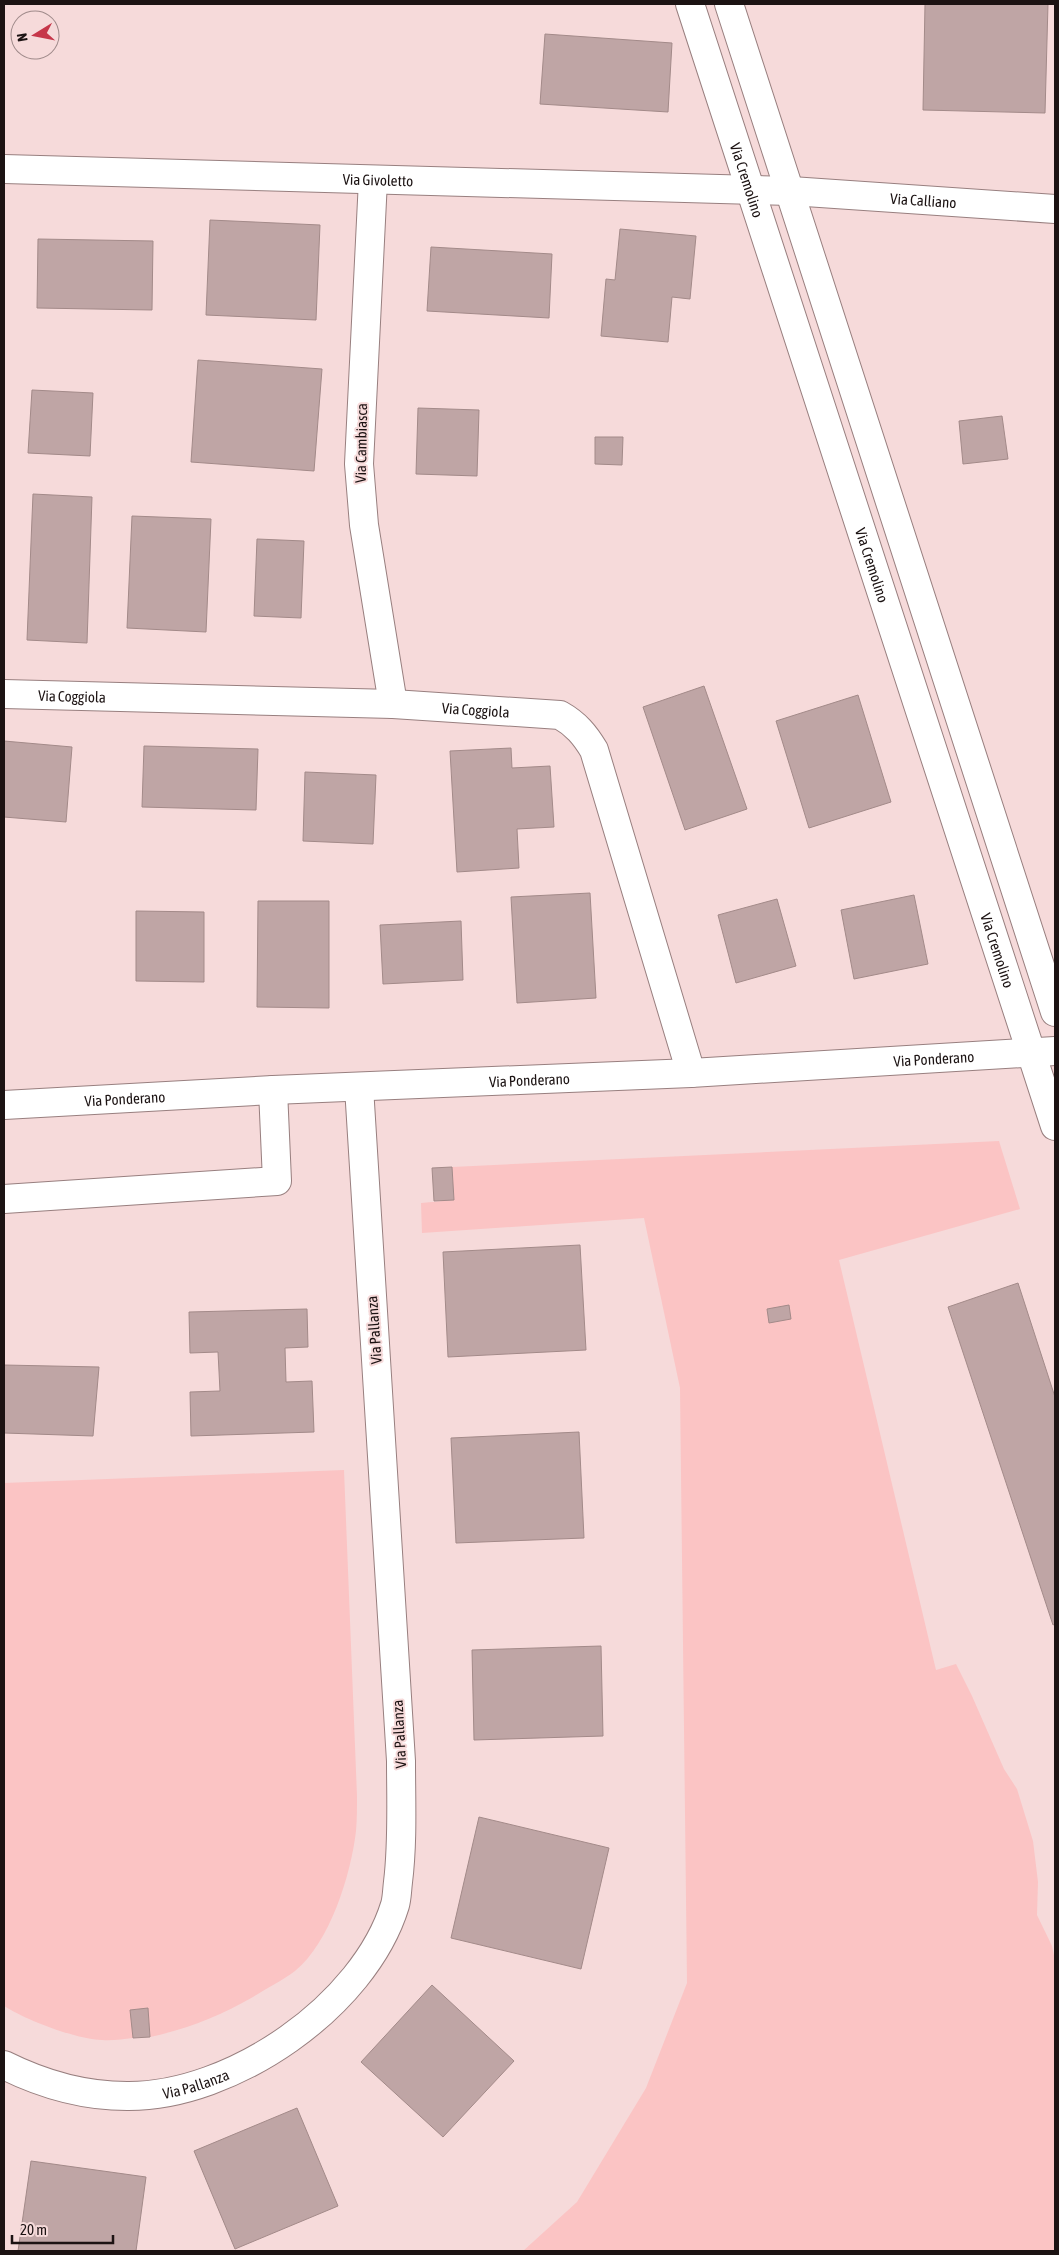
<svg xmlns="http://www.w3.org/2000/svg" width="1059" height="2255" viewBox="0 0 1059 2255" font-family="'Asap Condensed',sans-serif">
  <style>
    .green { fill: #fbc4c4 }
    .building { fill: #bfa5a5; stroke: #a38a89 }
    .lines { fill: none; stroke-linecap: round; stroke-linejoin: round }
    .minor-casing { stroke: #987f7f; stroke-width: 30 }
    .minor { stroke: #fff; stroke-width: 28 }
    .labels { text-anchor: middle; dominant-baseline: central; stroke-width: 4; stroke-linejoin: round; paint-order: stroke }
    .street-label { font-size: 15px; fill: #1c1313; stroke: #f6dada }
  </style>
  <rect width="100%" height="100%" fill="#f6dada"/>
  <g class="green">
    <polygon points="999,1141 1020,1209 839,1260 936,1670 956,1664 972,1696 1004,1769 1017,1789 1033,1841 1038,1882 1037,1915 1052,1946 1055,1960 1055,2251 523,2251 577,2202 646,2088 687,1983 680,1388 644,1218 422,1233 421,1203 454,1200 452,1167"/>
    <path d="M344,1470L357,1796C357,1808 357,1819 356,1831C351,1874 330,1943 295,1971C282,1981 267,1988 253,1997C220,2016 187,2029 150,2037L148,2009L131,2010L133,2038C123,2039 112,2041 102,2040C75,2039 26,2020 4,2006V1483Z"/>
  </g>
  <g class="building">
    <polygon points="925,4 1048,4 1045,113 923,110"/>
    <polygon points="545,34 672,43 668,112 540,104"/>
    <polygon points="210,220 320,225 316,320 206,315"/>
    <polygon points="620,229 696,236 690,299 672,297 668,342 601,336 606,279 615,280"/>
    <polygon points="38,239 153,241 152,310 37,308"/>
    <polygon points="431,247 552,254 549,318 427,311"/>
    <polygon points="198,360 322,369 314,471 191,462"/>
    <polygon points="32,390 93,393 90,456 28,453"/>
    <polygon points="418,408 479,410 477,476 416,474"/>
    <polygon points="1002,416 1008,459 963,464 959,421"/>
    <polygon points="595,437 623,437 622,465 595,464"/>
    <polygon points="33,494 92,497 87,643 27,640"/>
    <polygon points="132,516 211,519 206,632 127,628"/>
    <polygon points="257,539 304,541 301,618 254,616"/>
    <polygon points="704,686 747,809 685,830 643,707"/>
    <polygon points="858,695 891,802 809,828 776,721"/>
    <polygon points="4,741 72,747 66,822 4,817"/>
    <polygon points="144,746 258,749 256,810 142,807"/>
    <polygon points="511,748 512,768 550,766 554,827 517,829 519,868 457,872 450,751"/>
    <polygon points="305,772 376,775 373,844 303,841"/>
    <polygon points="590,893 596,998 517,1003 511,897"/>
    <polygon points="914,895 928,964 854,979 841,910"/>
    <polygon points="777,899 796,966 736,983 718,915"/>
    <polygon points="258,901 329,901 329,1008 257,1007"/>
    <polygon points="136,911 204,912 204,982 136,981"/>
    <polygon points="461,921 463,980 383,984 380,925"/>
    <polygon points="452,1167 454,1200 434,1201 432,1168"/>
    <polygon points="580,1245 586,1350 448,1357 443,1252"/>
    <polygon points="1018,1283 1055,1397 1055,1624 1053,1625 948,1307"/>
    <polygon points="789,1305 791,1319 769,1323 767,1309"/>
    <polygon points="307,1309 308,1347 285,1348 286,1382 312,1381 314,1432 191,1436 190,1392 220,1391 218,1352 190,1353 189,1312"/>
    <polygon points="4,1365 99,1367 93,1436 4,1433"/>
    <polygon points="579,1432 584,1538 456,1543 451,1438"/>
    <polygon points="601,1646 603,1736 474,1740 472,1650"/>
    <polygon points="479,1817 609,1848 581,1969 451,1938"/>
    <polygon points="432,1985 514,2061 443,2137 361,2062"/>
    <polygon points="148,2008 150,2037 133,2038 130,2010"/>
    <polygon points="297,2108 338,2206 235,2249 194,2151"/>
    <polygon points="31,2161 146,2177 136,2251 18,2251"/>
  </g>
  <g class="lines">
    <defs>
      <g id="minor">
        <path id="s1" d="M690,4L1055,1126"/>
        <polyline points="729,4 1055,1012"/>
        <path id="s2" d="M4,169L791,191L1055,209"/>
        <polyline points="373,180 359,464 364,525 393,704"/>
        <path id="s3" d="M4,694L393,704L560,715C576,724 585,735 594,750L691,1073"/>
        <path id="s4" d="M4,1105L273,1090L691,1073L1055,1051"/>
        <polyline points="4,1199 277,1181 273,1090"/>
        <path id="s5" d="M4,2065C42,2084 85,2096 127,2096C232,2097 364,2006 395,1905C397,1898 397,1890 398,1882C403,1842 401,1801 401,1761L359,1087"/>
      </g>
    </defs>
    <use href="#minor" class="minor-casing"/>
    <use href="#minor" class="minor"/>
  </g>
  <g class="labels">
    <g class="street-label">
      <text stroke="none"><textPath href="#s2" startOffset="374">Via Givoletto</textPath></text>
      <text stroke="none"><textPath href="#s1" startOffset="185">Via Cremolino</textPath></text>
      <text stroke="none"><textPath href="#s2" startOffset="920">Via Calliano</textPath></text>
      <text transform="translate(361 443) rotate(-89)">Via Cambiasca</text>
      <text stroke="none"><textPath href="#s1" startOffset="590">Via Cremolino</textPath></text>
      <text stroke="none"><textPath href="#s3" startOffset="68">Via Coggiola</textPath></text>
      <text stroke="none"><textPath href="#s3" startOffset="472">Via Coggiola</textPath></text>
      <text stroke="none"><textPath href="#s1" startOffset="995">Via Cremolino</textPath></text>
      <text stroke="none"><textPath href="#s4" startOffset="931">Via Ponderano</textPath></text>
      <text stroke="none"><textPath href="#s4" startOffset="526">Via Ponderano</textPath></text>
      <text stroke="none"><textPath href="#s4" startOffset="121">Via Ponderano</textPath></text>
      <text transform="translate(374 1330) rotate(-94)">Via Pallanza</text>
      <text transform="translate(399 1734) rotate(-93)">Via Pallanza</text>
      <text stroke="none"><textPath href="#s5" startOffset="198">Via Pallanza</textPath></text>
    </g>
  </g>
  <rect width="1059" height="2255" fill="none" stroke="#1c1313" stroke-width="10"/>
  <g transform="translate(35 35) rotate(260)"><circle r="24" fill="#f6dada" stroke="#9f8a8a"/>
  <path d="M0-4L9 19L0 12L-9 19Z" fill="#c63649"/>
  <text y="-8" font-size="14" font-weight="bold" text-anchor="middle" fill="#1c1313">N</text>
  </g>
  <path d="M12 2235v8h101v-8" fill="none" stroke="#1c1313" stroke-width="2.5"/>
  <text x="20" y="2235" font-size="15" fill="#1c1313" stroke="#f6dada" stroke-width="4" paint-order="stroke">20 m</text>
</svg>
